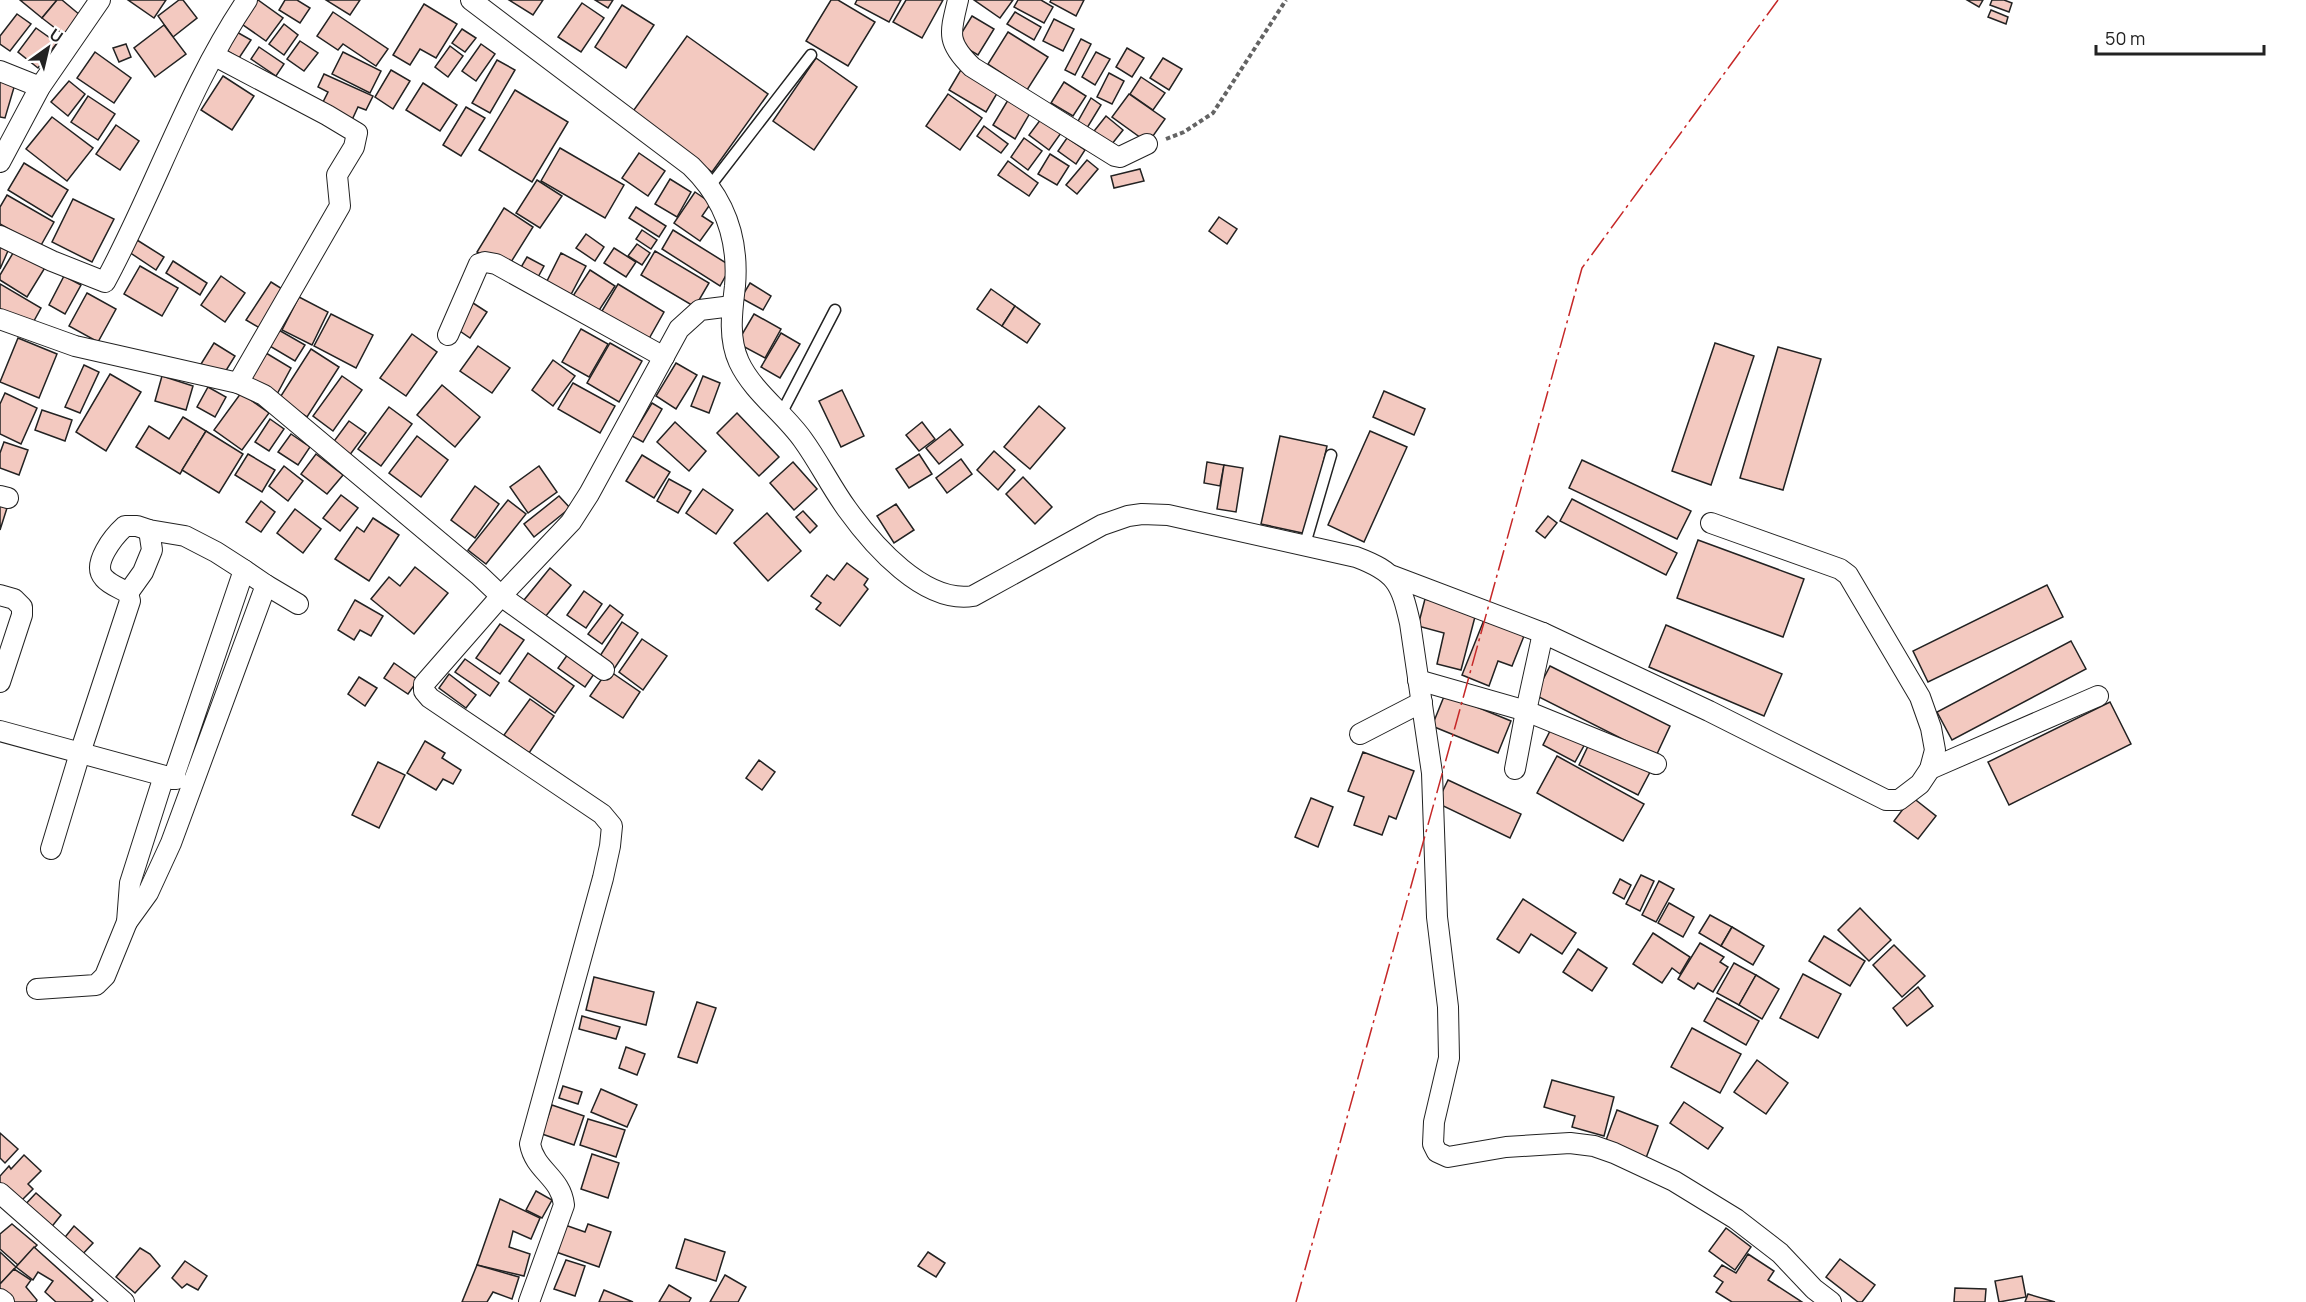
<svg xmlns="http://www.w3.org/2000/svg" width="2306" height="1302" viewBox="0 0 2306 1302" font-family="Manrope,sans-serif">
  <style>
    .building { fill: #f3c9c0; stroke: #222; stroke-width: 1.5 }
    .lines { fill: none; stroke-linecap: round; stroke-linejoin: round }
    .service-casing { stroke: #222; stroke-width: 13 }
    .minor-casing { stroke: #222; stroke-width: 22 }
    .path { stroke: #646464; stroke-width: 4; stroke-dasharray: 4.5 3; stroke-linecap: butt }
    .service { stroke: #fff; stroke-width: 10 }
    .minor { stroke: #fff; stroke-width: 20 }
    .power { stroke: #c62828; stroke-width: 1.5; stroke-dasharray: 21 4.5 3 4.5; stroke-linecap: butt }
  </style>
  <rect width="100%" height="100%" fill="#fff"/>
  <g class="building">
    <polygon points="20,0 57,0 42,18"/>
    <polygon points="57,0 62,0 80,15 64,35 42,18"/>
    <polygon points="128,0 166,0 154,18"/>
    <polygon points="179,0 183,0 197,18 173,37 158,16"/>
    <polygon points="250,0 258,0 283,18 266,41 236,20"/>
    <polygon points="285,0 297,0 310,8 300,23 279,10"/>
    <polygon points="326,0 360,0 350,15"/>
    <polygon points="509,0 543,0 533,15"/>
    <polygon points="595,0 613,0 608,8"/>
    <polygon points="831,0 838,0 875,22 848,66 806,41"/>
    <polygon points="857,0 901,0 889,22 855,4"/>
    <polygon points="906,0 943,0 922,38 893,22"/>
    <polygon points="974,0 1013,0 1000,18"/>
    <polygon points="1018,0 1041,0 1053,7 1044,23 1014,7"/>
    <polygon points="1051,0 1084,0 1076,16 1050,2"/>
    <polygon points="1967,0 1983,0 1979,7"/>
    <polygon points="1992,0 2004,0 2012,3 2009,12 1990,5"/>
    <polygon points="582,3 604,18 581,52 558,37"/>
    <polygon points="424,4 457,24 436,58 420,49 410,65 393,55"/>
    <polygon points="622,5 654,25 626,68 595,47"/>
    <polygon points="1991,10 2008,17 2006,24 1988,17"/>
    <polygon points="333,12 388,49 376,66 343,44 338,50 317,36"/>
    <polygon points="1015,12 1041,27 1034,40 1007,24"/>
    <polygon points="17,14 31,24 10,51 0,44 0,36"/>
    <polygon points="972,16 994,29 978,55 956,42"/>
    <polygon points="1054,19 1074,29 1063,51 1043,41"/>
    <polygon points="284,24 298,35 284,55 269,44"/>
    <polygon points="164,25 186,54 155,77 134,48"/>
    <polygon points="36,28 57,43 38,68 18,52"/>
    <polygon points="462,29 476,38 465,52 452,43"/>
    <polygon points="235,31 251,40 239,58 224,49"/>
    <polygon points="1008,32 1048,57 1027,90 988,64"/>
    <polygon points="687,36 768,94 712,172 631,114"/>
    <polygon points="1081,39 1091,44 1075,75 1065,70"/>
    <polygon points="300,41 318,53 304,71 287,59"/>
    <polygon points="126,44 131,57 119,62 113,48"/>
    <polygon points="481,44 495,54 476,81 462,71"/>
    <polygon points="450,46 463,56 448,77 435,67"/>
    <polygon points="259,47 284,64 276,76 251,59"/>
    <polygon points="1127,48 1144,58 1132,77 1116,67"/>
    <polygon points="95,52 131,78 114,103 77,78"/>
    <polygon points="343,52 381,71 370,93 332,74"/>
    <polygon points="1096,52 1110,59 1095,85 1082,77"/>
    <polygon points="816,58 857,87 814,150 773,121"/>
    <polygon points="1163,58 1182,69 1169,90 1150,78"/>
    <polygon points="497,60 515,70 490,113 472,103"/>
    <polygon points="962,68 999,90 986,112 949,90"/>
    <polygon points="391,70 410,81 393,109 375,97"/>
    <polygon points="1109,73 1124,81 1112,104 1097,97"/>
    <polygon points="324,74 373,96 366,110 358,107 351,122 320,108 328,92 318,87"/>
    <polygon points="223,76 254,96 232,130 201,110"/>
    <polygon points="1141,77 1165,93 1153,110 1130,94"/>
    <polygon points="0,80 15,84 5,118 0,117"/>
    <polygon points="69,81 85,94 68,116 51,102"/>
    <polygon points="1064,82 1086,96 1073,116 1051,103"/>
    <polygon points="423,83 457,105 440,131 406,110"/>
    <polygon points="515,90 568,122 532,182 479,150"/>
    <polygon points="948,94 982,118 960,150 926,126"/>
    <polygon points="1129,94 1165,119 1148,143 1112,117"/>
    <polygon points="88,96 115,114 98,140 71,122"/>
    <polygon points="1091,98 1101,105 1087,128 1077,123"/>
    <polygon points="1008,100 1030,113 1015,139 993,125"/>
    <polygon points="466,107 485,118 461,156 443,145"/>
    <polygon points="1106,116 1123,130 1108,149 1091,135"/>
    <polygon points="52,117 93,148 67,181 26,149"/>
    <polygon points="1041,119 1061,133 1049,150 1029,135"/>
    <polygon points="116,125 139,141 120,170 96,154"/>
    <polygon points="984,126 1008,144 1001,153 977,136"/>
    <polygon points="1024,138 1042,151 1028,170 1011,157"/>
    <polygon points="1067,138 1085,150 1076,164 1058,151"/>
    <polygon points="560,148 624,185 605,218 541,181"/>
    <polygon points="639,153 665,171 648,196 622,178"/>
    <polygon points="1050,154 1069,166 1057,185 1038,174"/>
    <polygon points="1087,160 1098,169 1077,194 1066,185"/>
    <polygon points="1008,161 1038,183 1029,196 998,175"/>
    <polygon points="24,163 68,190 52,217 8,190"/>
    <polygon points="1140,169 1144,181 1114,188 1111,176"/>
    <polygon points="670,179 691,192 677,217 655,204"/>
    <polygon points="537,180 562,196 540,228 516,213"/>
    <polygon points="695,192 711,203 702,216 713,223 700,241 674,223"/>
    <polygon points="7,195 54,222 40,247 0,224 0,207"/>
    <polygon points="73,199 114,219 92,262 52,242"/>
    <polygon points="636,207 666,226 659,237 629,218"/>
    <polygon points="504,208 533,227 506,270 477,252"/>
    <polygon points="1219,217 1237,229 1227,244 1209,231"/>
    <polygon points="642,230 657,240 651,249 636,239"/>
    <polygon points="673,230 731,266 720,286 662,249"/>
    <polygon points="586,234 604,247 595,261 576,248"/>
    <polygon points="0,239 11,244 0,269"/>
    <polygon points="137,240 164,257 156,270 129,252"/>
    <polygon points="637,244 650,253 642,265 628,256"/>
    <polygon points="16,248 46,266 27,297 0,280 0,275"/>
    <polygon points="614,248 636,262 626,277 604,263"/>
    <polygon points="655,251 709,283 695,307 641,275"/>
    <polygon points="561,253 586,266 567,302 543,289"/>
    <polygon points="527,257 544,266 537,279 520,269"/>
    <polygon points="173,261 207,283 200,295 166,273"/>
    <polygon points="140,266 178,288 162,316 124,294"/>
    <polygon points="590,270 615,286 596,315 571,299"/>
    <polygon points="64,276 81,285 65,314 49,305"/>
    <polygon points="221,276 245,293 225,322 201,305"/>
    <polygon points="271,282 287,292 263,330 246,320"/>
    <polygon points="750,283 771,296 763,310 741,298"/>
    <polygon points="0,284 41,308 29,330 0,312"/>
    <polygon points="618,284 664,312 646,344 599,316"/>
    <polygon points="991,289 1015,306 1002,326 977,309"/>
    <polygon points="87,293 116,309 98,342 69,326"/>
    <polygon points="299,297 328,312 312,345 282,330"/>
    <polygon points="473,303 487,312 470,338 457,329"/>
    <polygon points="1015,306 1040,324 1027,343 1002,326"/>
    <polygon points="331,314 373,335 356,368 314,346"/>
    <polygon points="754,314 781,329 765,358 737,343"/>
    <polygon points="277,329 305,345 295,361 268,345"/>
    <polygon points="581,329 608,344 589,377 562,362"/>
    <polygon points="781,333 800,344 780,378 761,367"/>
    <polygon points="412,334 437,352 406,396 380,378"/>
    <polygon points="18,338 57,354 39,398 0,382"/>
    <polygon points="214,343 235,356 222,377 201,364"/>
    <polygon points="610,343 642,361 619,402 587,383"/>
    <polygon points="1715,343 1754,356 1711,485 1672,471"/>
    <polygon points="478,346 510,368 492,393 460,371"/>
    <polygon points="1778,347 1821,359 1783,490 1740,478"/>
    <polygon points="311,349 339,367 307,417 279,399"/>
    <polygon points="266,353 291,368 276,396 250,381"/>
    <polygon points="553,360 575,376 553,406 532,390"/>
    <polygon points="676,363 697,375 676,409 656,396"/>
    <polygon points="84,365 99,372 80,413 65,407"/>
    <polygon points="110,374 141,392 106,451 76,432"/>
    <polygon points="162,376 193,386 186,410 155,401"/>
    <polygon points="342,376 362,390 333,431 313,416"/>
    <polygon points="703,376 720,383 709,413 691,406"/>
    <polygon points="573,383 615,406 600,433 558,409"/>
    <polygon points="442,385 480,417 455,447 417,415"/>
    <polygon points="208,387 226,397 215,417 197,407"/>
    <polygon points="842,390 864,436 841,447 819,401"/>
    <polygon points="1384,391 1425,409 1414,435 1373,417"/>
    <polygon points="5,393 37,408 21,444 0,434 0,404"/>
    <polygon points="241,393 269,413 242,450 214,430"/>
    <polygon points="652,403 662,409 643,442 632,436"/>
    <polygon points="1039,406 1065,428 1030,469 1004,447"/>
    <polygon points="389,407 412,424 381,466 358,449"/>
    <polygon points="42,410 72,420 65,441 35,430"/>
    <polygon points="737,413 779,457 759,476 717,433"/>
    <polygon points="183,417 206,431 180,474 136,447 149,426 169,439"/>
    <polygon points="270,419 284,429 269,451 255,442"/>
    <polygon points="349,421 366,433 349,456 332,444"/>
    <polygon points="675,422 706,451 689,471 657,442"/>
    <polygon points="922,422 935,439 919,451 906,435"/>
    <polygon points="950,429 963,445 939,464 926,448"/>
    <polygon points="206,431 243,454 219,493 182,470"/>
    <polygon points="1370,431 1407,447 1364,542 1328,525"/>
    <polygon points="291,434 310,447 298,465 278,452"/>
    <polygon points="417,436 448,460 421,497 389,473"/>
    <polygon points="1280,436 1327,446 1307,534 1261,524"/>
    <polygon points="4,442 28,450 19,475 0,468 0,453"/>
    <polygon points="994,451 1015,470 998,490 977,470"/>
    <polygon points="248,454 275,470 262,492 235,475"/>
    <polygon points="316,454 343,475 327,494 301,474"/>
    <polygon points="919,454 932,474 909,488 896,469"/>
    <polygon points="642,455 670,472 654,498 626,481"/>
    <polygon points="961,459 972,474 947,493 936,478"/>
    <polygon points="1582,460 1691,511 1677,539 1569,488"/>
    <polygon points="793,462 817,489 794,510 770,483"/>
    <polygon points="1207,462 1224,465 1220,486 1204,483"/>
    <polygon points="1224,465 1243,468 1236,512 1217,509"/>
    <polygon points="284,466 303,481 288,501 269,486"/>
    <polygon points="539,466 557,492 528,513 510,487"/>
    <polygon points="1023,477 1052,507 1035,524 1006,494"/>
    <polygon points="669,479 691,491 678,513 657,501"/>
    <polygon points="475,486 499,504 475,538 451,520"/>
    <polygon points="703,489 733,510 716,534 686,513"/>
    <polygon points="341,495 358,508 340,531 323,518"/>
    <polygon points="559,496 570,508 534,537 524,524"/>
    <polygon points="1572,499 1677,553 1666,575 1560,521"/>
    <polygon points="508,500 526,514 486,564 468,550"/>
    <polygon points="261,501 275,512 261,532 246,522"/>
    <polygon points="896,504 914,530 894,543 877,516"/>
    <polygon points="0,506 7,508 0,530"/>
    <polygon points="295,509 321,529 303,553 277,533"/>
    <polygon points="803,511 817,526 810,533 796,517"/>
    <polygon points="767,513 801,551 768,581 734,543"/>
    <polygon points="1548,516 1557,523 1545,538 1536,531"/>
    <polygon points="373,518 399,535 369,581 335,559 357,527 364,532"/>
    <polygon points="1698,540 1804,579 1783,637 1677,598"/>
    <polygon points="847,563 868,579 864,585 868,589 840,626 816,609 821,603 811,596 827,575 834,580"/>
    <polygon points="415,567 448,593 414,634 371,599 389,577 400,586"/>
    <polygon points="550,568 571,585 541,622 520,605"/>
    <polygon points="2047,585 2063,617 1928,682 1913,651"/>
    <polygon points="584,591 602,604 586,628 567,615"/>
    <polygon points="1425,599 1476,613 1461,670 1437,664 1444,633 1418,626"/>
    <polygon points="355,600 383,616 371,636 360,630 354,640 338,630"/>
    <polygon points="610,605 623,615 602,644 588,634"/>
    <polygon points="1484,620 1524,636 1512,666 1498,661 1489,686 1462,675"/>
    <polygon points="622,622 638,633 614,669 598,659"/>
    <polygon points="500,624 524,640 500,674 476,658"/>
    <polygon points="1666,625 1782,674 1764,716 1649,667"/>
    <polygon points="642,639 667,656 643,690 619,672"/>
    <polygon points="2071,641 2086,669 1952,740 1937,712"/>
    <polygon points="528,653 574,686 555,713 509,681"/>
    <polygon points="568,654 594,674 585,687 558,668"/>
    <polygon points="465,659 499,683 490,696 455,672"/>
    <polygon points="394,663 418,680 408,694 384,678"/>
    <polygon points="1550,666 1670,726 1656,756 1535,695"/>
    <polygon points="608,670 640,692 623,718 590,696"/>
    <polygon points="449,674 476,695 466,708 439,688"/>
    <polygon points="359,677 377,688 365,706 348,694"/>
    <polygon points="1445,694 1511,721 1498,753 1432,726"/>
    <polygon points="530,699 554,716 529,753 504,735"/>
    <polygon points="2110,702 2131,744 2009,805 1988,762"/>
    <polygon points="1553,725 1586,742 1575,762 1543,745"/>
    <polygon points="425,741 445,753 442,758 461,770 453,784 443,779 436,790 407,773"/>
    <polygon points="1590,742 1650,772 1638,795 1579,765"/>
    <polygon points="1363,752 1414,771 1396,819 1389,816 1382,835 1354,825 1364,797 1348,791"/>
    <polygon points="1557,756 1644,804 1623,841 1537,793"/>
    <polygon points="759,760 775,772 762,790 746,778"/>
    <polygon points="378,762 405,775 379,828 352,815"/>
    <polygon points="1448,780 1521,814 1510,838 1437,803"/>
    <polygon points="1912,797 1936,816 1918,839 1894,821"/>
    <polygon points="1311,798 1333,807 1318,847 1295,837"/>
    <polygon points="1641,875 1654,881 1640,911 1626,904"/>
    <polygon points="1620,879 1631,885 1624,899 1613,893"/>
    <polygon points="1659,881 1674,889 1656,922 1642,915"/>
    <polygon points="1523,899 1576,933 1562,954 1531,934 1519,953 1497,939"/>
    <polygon points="1669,903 1694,917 1683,937 1658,923"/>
    <polygon points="1860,908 1891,940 1869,961 1838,930"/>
    <polygon points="1710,915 1732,927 1721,946 1699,933"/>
    <polygon points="1732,927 1764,946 1753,965 1721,946"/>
    <polygon points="1653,933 1690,957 1680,974 1672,968 1662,983 1633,964"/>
    <polygon points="1824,936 1865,961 1850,986 1809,961"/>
    <polygon points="1700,943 1724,957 1720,962 1728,967 1713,992 1698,983 1694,989 1678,979"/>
    <polygon points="1894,945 1925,976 1902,997 1873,965"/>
    <polygon points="1578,949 1607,968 1592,991 1563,972"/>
    <polygon points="1734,963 1756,975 1739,1005 1717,993"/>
    <polygon points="1803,974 1841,994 1818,1038 1780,1018"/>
    <polygon points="1756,975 1779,989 1762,1019 1739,1005"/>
    <polygon points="594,977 654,992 646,1025 586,1010"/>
    <polygon points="1918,987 1933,1006 1907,1026 1893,1008"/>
    <polygon points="1717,998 1759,1021 1746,1045 1704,1021"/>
    <polygon points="697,1002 716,1008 697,1063 678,1057"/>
    <polygon points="582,1016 620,1027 616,1039 579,1029"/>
    <polygon points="1692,1028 1741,1054 1720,1093 1671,1067"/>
    <polygon points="626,1047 645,1054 637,1075 619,1068"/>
    <polygon points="1757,1060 1788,1083 1766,1114 1734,1092"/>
    <polygon points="1552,1080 1614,1097 1604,1136 1572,1127 1575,1116 1544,1107"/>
    <polygon points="563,1086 582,1092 578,1104 559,1098"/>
    <polygon points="601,1089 637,1105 627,1127 591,1112"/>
    <polygon points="1684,1102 1723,1128 1708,1149 1670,1123"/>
    <polygon points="552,1105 584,1116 574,1145 542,1134"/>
    <polygon points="1617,1110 1658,1126 1646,1158 1605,1143"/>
    <polygon points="588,1119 625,1130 616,1157 580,1145"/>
    <polygon points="0,1133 18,1149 5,1163 0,1158"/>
    <polygon points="592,1154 619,1163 608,1198 581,1189"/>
    <polygon points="24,1155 41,1171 28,1184 33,1189 19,1203 0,1185 0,1176 9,1166 11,1169"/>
    <polygon points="536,1191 552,1200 542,1218 526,1210"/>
    <polygon points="36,1193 61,1215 50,1229 23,1207"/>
    <polygon points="500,1199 540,1218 531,1239 513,1231 509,1247 530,1254 524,1276 477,1265"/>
    <polygon points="12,1224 37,1245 18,1265 0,1249 0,1234"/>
    <polygon points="588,1224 611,1232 599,1267 556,1252 565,1225 585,1232"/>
    <polygon points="74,1226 93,1243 80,1257 62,1241"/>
    <polygon points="1726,1228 1751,1247 1735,1270 1709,1251"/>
    <polygon points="685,1239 725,1252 716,1281 676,1268"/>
    <polygon points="34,1247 93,1300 91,1302 56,1302 45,1292 53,1281 38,1272 33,1280 16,1267"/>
    <polygon points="140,1248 150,1254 160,1266 135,1293 116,1277"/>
    <polygon points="0,1252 16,1267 0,1284"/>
    <polygon points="928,1252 945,1263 936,1277 918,1266"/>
    <polygon points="1748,1254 1774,1271 1768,1280 1802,1302 1732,1302 1716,1292 1723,1282 1714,1276 1722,1265 1736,1273"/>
    <polygon points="1840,1259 1875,1285 1862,1302 1858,1302 1826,1277"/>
    <polygon points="566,1260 585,1266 575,1296 554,1289"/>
    <polygon points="185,1261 207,1276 198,1290 187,1284 182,1288 172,1278"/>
    <polygon points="477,1265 519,1277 512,1299 493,1292 487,1302 462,1302"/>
    <polygon points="14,1269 31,1280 26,1287 37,1300 36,1302 14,1302 0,1297 0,1284"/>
    <polygon points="725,1275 746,1287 738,1302 710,1302"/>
    <polygon points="2022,1276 2026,1297 1999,1302 1995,1281"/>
    <polygon points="669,1285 691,1298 689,1302 659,1302"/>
    <polygon points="1955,1288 1986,1289 1985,1302 1954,1302"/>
    <polygon points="604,1290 633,1302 599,1302"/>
    <polygon points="2028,1294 2055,1302 2025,1302"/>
  </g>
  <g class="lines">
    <defs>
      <g id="service">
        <polyline points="710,186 811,55"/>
        <polyline points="781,414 835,310"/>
        <polyline points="1305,544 1331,455"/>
      </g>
      <g id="minor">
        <path d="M471,0L691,166C724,198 739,239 735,286C732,311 728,338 739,362C753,392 784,413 803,440C819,462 831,487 847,509C873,545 924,604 973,596L1102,525L1128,516L1142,514L1168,515L1356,557C1396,572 1401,583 1410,623L1432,773L1437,917L1448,1007L1449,1058L1434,1122L1433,1144L1437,1152L1448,1157L1506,1147L1570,1143L1594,1146L1614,1153L1674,1181L1736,1219L1780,1253L1814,1289L1831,1302"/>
        <path d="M958,0C950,33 946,42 972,67L1115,156L1120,157L1147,144"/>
        <polyline points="215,56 327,115 357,133 354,147 337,175 340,206 238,383"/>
        <polyline points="0,71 40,87"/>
        <polyline points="0,162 40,87 100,0"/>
        <path d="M0,236L52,261L105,282C155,190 188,87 247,0"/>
        <polyline points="0,319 75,346 238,383 264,395 479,575 501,596 604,670"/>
        <polyline points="448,335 479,264 485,262 496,264 664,357"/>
        <polyline points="0,496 8,498"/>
        <polyline points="1393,576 1543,633"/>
        <polyline points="266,585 298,604"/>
        <polyline points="128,593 143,572 152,550 149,530"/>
        <polyline points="0,595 14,599 22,607 22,615 0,682"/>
        <polyline points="1418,680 1526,711 1515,769"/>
        <polyline points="0,731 176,779"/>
        <polyline points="1360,734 1422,702"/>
        <polyline points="1656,764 1526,711 1543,633 1709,711 1886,800 1899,800 1920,784 1930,769 1935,750 1931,728 1920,697 1848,575 1840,569 1711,523"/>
        <polyline points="1930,769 2098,696"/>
        <path d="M51,849L80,753L130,601L128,593C120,588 110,585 104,578C91,564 114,536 125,526H137L149,530L185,536L216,552L244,570"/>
        <polyline points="127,922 148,893 171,843 266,585 244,570 173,779"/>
        <polyline points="37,989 96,985 105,976 127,922 130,883 164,776"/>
        <polyline points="0,1193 124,1302"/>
        <polyline points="0,1299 4,1302"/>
        <path d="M529,1302L564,1205C561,1177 535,1171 530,1144L603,878L610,846L612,826L602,814L430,698L424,691V684L501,596L571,522L589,494L679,329L700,310L732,306"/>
      </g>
    </defs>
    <use href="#service" class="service-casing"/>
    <use href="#minor" class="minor-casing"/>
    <polyline class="path" points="1166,139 1184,132 1213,113 1286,0"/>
    <use href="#service" class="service"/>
    <use href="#minor" class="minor"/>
    <polyline class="power" points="1296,1302 1582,268 1778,0"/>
  </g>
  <g transform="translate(48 48) rotate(34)" stroke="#ffffff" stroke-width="4.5" paint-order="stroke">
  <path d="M0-4.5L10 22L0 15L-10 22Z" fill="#222222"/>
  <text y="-9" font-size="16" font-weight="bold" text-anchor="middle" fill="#222222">U</text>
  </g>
  <path d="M2096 45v9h168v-9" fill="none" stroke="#222222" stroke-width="3"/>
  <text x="2105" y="45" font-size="18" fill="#222222" stroke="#ffffff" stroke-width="4.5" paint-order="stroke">50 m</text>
</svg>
